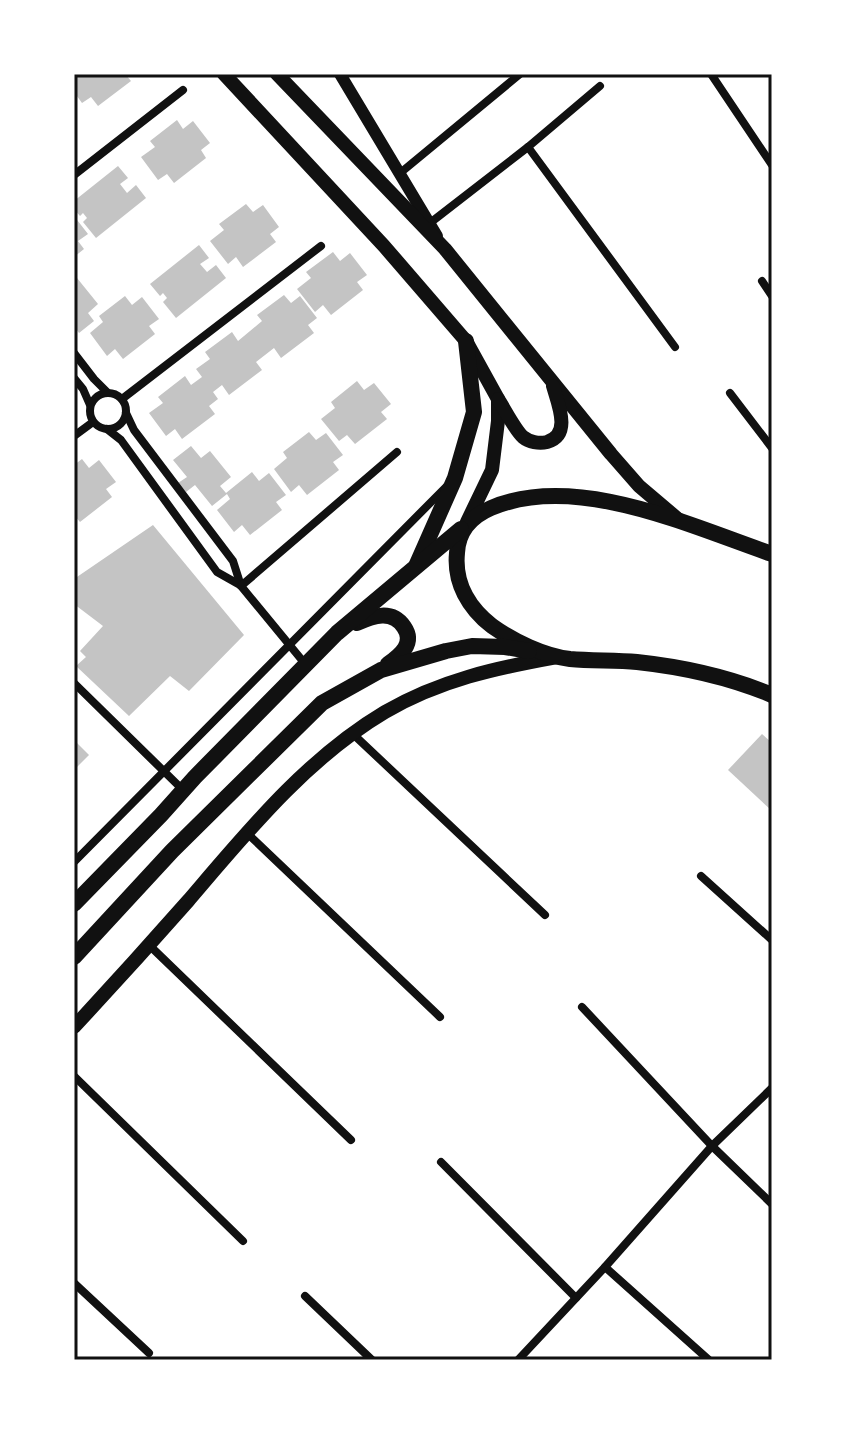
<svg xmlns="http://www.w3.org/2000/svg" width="846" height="1434" viewBox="0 0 846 1434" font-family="Manrope,sans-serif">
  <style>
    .building { fill: #c4c4c4 }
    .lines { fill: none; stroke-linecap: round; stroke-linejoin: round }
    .minor { stroke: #111; stroke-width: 8 }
    .tertiary { stroke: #111; stroke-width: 12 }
    .secondary { stroke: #111; stroke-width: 14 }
    .primary { stroke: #111; stroke-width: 16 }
    .neatline { fill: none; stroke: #111; stroke-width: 3 }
  </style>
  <rect width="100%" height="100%" fill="#fff"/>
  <g class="building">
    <polygon points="74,74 125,74 131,81 98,106 91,97 82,103 74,92"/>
    <polygon points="177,120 183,129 193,121 210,143 201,150 206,158 174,183 167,174 158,180 141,157 155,147 150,141"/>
    <polygon points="118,166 128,178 120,184 127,193 136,185 146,198 96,238 83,222 87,218 83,213 80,216 74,209 74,201"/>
    <polygon points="246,204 253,212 263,205 279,227 270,234 276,242 243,267 236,257 228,264 210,241 224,230 219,224"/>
    <polygon points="74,216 88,234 78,241 84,249 74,257"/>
    <polygon points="199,245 209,258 200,264 207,272 216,265 226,278 176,318 163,302 167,298 163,293 160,296 150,284"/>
    <polygon points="333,252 340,261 350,253 367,275 357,282 363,290 331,315 323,305 315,312 297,289 311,278 306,272"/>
    <polygon points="77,278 98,304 88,313 94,321 79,333 74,326 74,280"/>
    <polygon points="284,295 291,303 300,296 317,318 308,325 314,333 281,358 274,348 256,362 262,370 229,395 222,385 213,392 218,399 209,406 215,414 182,439 175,429 166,436 149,413 163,403 158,397 185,376 191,385 202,377 196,369 210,359 205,352 232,332 238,341 262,321 257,315"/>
    <polygon points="125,296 132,305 142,297 159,319 149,326 155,334 123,359 115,349 107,356 90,333 103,322 99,316"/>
    <polygon points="357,381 364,390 374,383 391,404 381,412 387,419 355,444 347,435 339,441 321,419 335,408 331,402"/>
    <polygon points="309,432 316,440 326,433 343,455 333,462 339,470 307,495 299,485 291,492 274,469 287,458 283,452"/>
    <polygon points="191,446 201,458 210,451 231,477 220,486 226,493 252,472 259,481 269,473 286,495 276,502 282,510 250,535 242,525 234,532 217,510 230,499 227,494 212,506 195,485 186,492 178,483 187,477 173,460"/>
    <polygon points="82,459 89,468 99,460 116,482 106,489 112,497 80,522 74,515 74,465"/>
    <polygon points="153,525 244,635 189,691 170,676 129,716 76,666 86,657 80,651 103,626 74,604 74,579"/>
    <polygon points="762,734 772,743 772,811 728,770"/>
    <polygon points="74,740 89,755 74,770"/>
  </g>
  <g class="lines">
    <g class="minor">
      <polyline points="711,74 772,165"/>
      <polyline points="528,147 675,347"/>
      <polyline points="399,174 520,74"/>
      <polyline points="74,175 183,90"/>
      <polyline points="430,223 528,147 600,86"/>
      <polyline points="762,281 772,296"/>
      <polyline points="74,353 94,379 107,392"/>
      <polyline points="74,378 83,389 90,405"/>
      <circle cx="108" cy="411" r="18"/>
      <polyline points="730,393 772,448"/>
      <polyline points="122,399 321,246"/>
      <polyline points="126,413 134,430 233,561 241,586 306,665"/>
      <polyline points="107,429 121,440 217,572 240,585"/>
      <polyline points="74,436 93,422"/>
      <polyline points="241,586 397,452"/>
      <polyline points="74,683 183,790"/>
      <polyline points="354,735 545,915"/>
      <polyline points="247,833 440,1017"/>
      <polyline points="74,862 446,487"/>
      <polyline points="701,876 772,940"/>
      <polyline points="149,945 351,1140"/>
      <polyline points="582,1007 712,1146 772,1204"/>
      <polyline points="74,1076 243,1241"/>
      <polyline points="441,1162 576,1298"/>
      <polyline points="605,1267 709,1360"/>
      <polyline points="74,1283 149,1353"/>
      <polyline points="305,1296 372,1360"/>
      <polyline points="518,1360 605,1267 712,1146 772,1088"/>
    </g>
    <polyline class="tertiary" points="340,74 437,236"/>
    <g class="secondary">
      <polyline points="224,74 384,246 466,341 498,399 498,421 492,470 467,522"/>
      <polyline points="277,74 445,249 611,454 639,486 679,520"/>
      <path d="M498,399C504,408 515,430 523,437C529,442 539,444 547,442C572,435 558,404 553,386"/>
      <path d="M74,1027C113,985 151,943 188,901C247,832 306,759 385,712C440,680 496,668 557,657"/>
    </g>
    <g class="primary">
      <path d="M772,554C690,526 576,472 491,508C470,517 458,531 457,553C454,583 469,608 492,626C513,641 544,656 570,659C592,661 615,660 637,662C683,667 729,677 772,695"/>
      <polyline points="417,564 455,478 474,412 466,341"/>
      <path d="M357,623C373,616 392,609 404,627C415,643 401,655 388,664"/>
      <polyline points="74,904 161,815 195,777 337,633 461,529"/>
      <polyline points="74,957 172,851 322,703 381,670 446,651 472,646 505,647 529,651"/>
    </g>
  </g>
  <rect width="846" height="1434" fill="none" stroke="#ffffff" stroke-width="152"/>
  <rect x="76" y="76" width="694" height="1282" class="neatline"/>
</svg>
